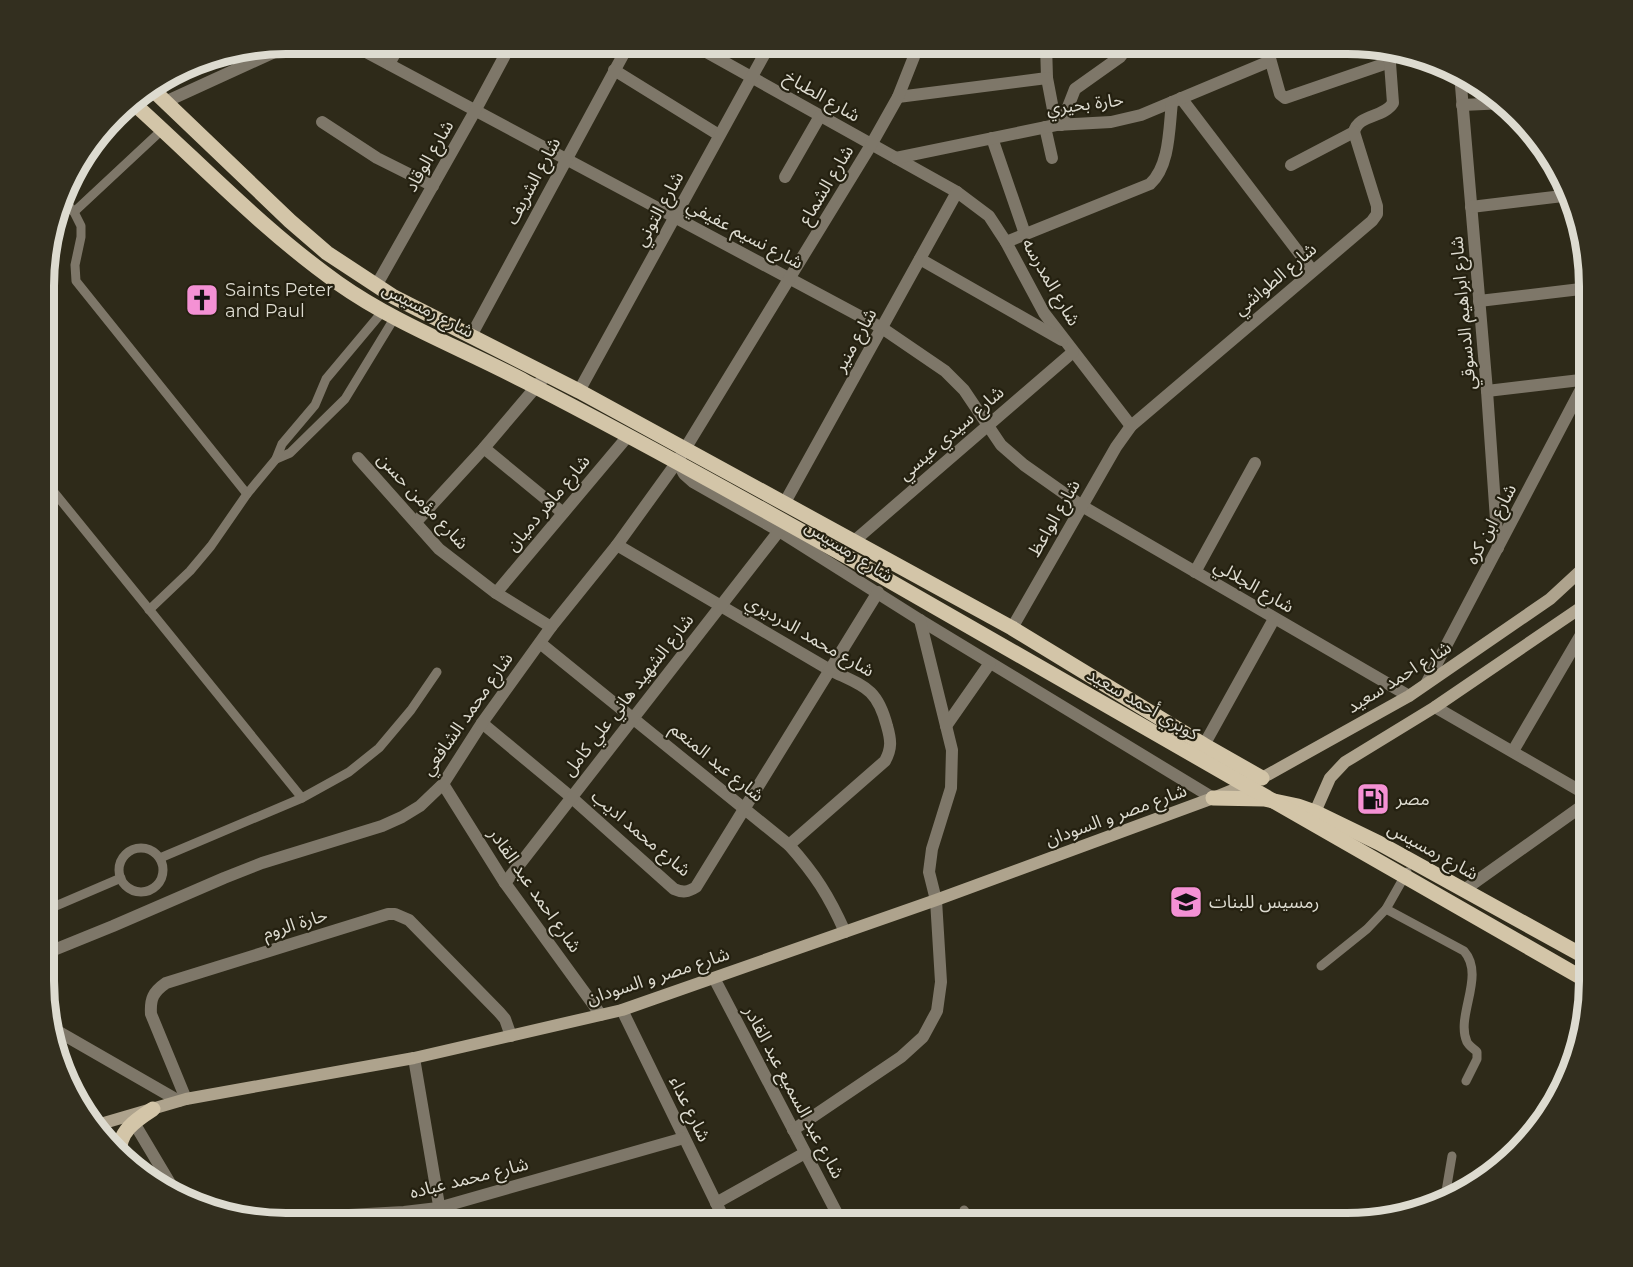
<svg xmlns="http://www.w3.org/2000/svg" width="1633" height="1267" viewBox="0 0 1633 1267" font-family="Montserrat,'Noto Sans Arabic',sans-serif">
  <style>
    .lines { fill: none; stroke-linecap: round; stroke-linejoin: round }
    .lane { stroke: #7e7769; stroke-width: 9 }
    .street { stroke: #7e7769; stroke-width: 12 }
    .secondary { stroke: #aea38d; stroke-width: 12 }
    .primary { stroke: #d3c5a8; stroke-width: 15 }
    .primary-bridge { stroke: #d3c5a8; stroke-width: 15 }
    .labels { text-anchor: middle; dominant-baseline: central; stroke-width: 4.5; stroke-linejoin: round; paint-order: stroke }
    .street-label { font-size: 18px; fill: #dddbd0; stroke: #242010 }
    .poi-label { font-size: 18px; fill: #dddbd0; stroke: #242010; text-anchor: start }
    .rim { fill: none; stroke: #dddbd0; stroke-width: 8 }
  </style>
  <rect width="100%" height="100%" fill="#2e2a19"/>
  <g class="lines">
    <g class="lane">
      <polyline points="64,200 74,212 81,226 81,237 75,265 76,281 247,494"/>
      <polyline points="74,212 163,129"/>
      <polyline points="276,459 290,453 345,399 395,317"/>
      <polyline points="45,481 302,798"/>
      <polyline points="149,610 190,571 211,546 247,494 276,459 282,444 315,405 326,379 383,311"/>
      <circle cx="141" cy="870" r="22"/>
      <polyline points="160,858 302,798 349,772 379,748 411,710 437,672"/>
      <path d="M1386,909L1464,951C1486,976 1455,1016 1467,1042C1469,1046 1474,1049 1477,1052V1059L1466,1081"/>
      <polyline points="44,911 121,878"/>
      <polyline points="1321,966 1367,929 1386,909 1407,872"/>
      <polyline points="1444,1203 1452,1156"/>
      <polyline points="964,1210 974,1223"/>
    </g>
    <g class="street">
      <polyline points="351,44 882,328 945,371 964,390 1001,445 1024,465 1082,506 1409,696"/>
      <polyline points="692,44 957,192 989,216 1006,242 1044,313 1131,426"/>
      <polyline points="915,44 918,46 956,47"/>
      <polyline points="1046,44 1047,78 1056,125"/>
      <polyline points="1266,44 1280,94 1285,98 1390,62"/>
      <polyline points="1332,44 1333,49"/>
      <polyline points="389,64 400,44"/>
      <polyline points="614,70 719,135"/>
      <polyline points="1460,74 1487,391 1498,548"/>
      <polyline points="898,97 1047,78"/>
      <polyline points="1181,98 1312,270"/>
      <polyline points="165,102 292,44"/>
      <polyline points="1462,105 1506,103"/>
      <polyline points="322,122 377,158 433,186"/>
      <polyline points="1061,125 1075,89 1120,57 1130,44"/>
      <polyline points="1045,127 1052,158"/>
      <path d="M1354,132C1358,114 1384,118 1393,103L1389,50"/>
      <polyline points="992,138 1025,234"/>
      <polyline points="896,158 1056,125 1111,122 1141,115 1270,61"/>
      <polyline points="1291,165 1354,132"/>
      <polyline points="785,177 820,116"/>
      <polyline points="1471,207 1571,195"/>
      <path d="M1006,242L1150,184C1170,166 1169,128 1172,102"/>
      <polyline points="920,259 1062,340"/>
      <polyline points="376,286 475,111 511,44"/>
      <polyline points="1479,301 1589,288"/>
      <polyline points="471,336 629,44"/>
      <polyline points="579,391 770,44"/>
      <polyline points="1487,391 1589,379"/>
      <polyline points="484,448 563,513"/>
      <polyline points="358,458 439,549 496,593 551,627"/>
      <polyline points="678,463 684,474 693,482 779,531 920,620 1213,798"/>
      <polyline points="784,504 957,192"/>
      <polyline points="416,522 484,448 547,374"/>
      <polyline points="853,542 1073,352"/>
      <path d="M617,545L830,670C863,686 877,687 887,726C891,740 892,748 885,761L789,845"/>
      <polyline points="1195,572 1255,463"/>
      <polyline points="496,593 628,436"/>
      <polyline points="1012,628 1116,447 1131,426 1372,221 1377,214 1377,206 1354,132"/>
      <path d="M540,643L789,845C815,874 829,896 845,932"/>
      <polyline points="1426,684 1589,374"/>
      <polyline points="1435,707 1589,796"/>
      <path d="M482,723L571,797L674,889C683,893 688,892 696,887L878,592"/>
      <polyline points="946,726 990,663"/>
      <polyline points="1204,745 1274,619"/>
      <polyline points="1513,751 1589,621"/>
      <polyline points="443,784 505,883 601,1015"/>
      <polyline points="505,883 779,531"/>
      <polyline points="1464,890 1589,801"/>
      <polyline points="44,954 113,926 224,878 262,863 382,826 402,817 420,806 443,784 482,723 551,627 617,545 677,462 871,145 898,97 919,44"/>
      <polyline points="714,978 842,1223"/>
      <polyline points="622,1010 726,1223"/>
      <polyline points="52,1028 179,1101"/>
      <polyline points="414,1058 442,1223"/>
      <path d="M186,1099L151,1014C150,999 153,992 166,983L388,914H395L409,920L499,1012L505,1019L511,1036"/>
      <polyline points="130,1116 177,1195"/>
      <polyline points="793,1130 901,1057 923,1037 937,1011 941,982 936,900 929,872 932,849 951,788 952,750 920,620"/>
      <polyline points="716,1203 805,1153"/>
      <polyline points="257,1220 404,1212 438,1208 684,1138"/>
    </g>
    <g class="secondary">
      <polyline points="1315,812 1330,778 1345,762 1435,707 1589,602"/>
      <polyline points="97,1125 186,1099 414,1058 622,1010 936,900 1213,798 1262,778 1409,696 1550,599 1589,563"/>
    </g>
    <g class="primary">
      <polyline points="152,89 290,221 327,253 394,297 579,391 1012,628 1204,745 1262,778"/>
      <path d="M131,101C199,162 263,230 338,283C396,324 464,349 526,382C639,440 750,502 860,564"/>
      <polyline points="1213,798 1264,799 1298,806 1315,812 1379,843 1589,959"/>
      <path d="M120,1155C117,1132 136,1120 153,1109"/>
    </g>
    <polyline class="primary-bridge" points="860,564 1589,982"/>
  </g>
  <defs>
    <symbol id="church-square" viewBox="-11 -11 22 22"><rect x="-9" y="-9" width="18" height="18" rx="4" fill="#f491d4" stroke="#242010"/><path d="M-1.2-6h2.4v3.5h3.3v2.4h-3.3V6h-2.4V-.1h-3.3v-2.4h3.3Z" fill="#111"/></symbol>
    <symbol id="fuel-square" viewBox="-11 -11 22 22"><rect x="-9" y="-9" width="18" height="18" rx="4" fill="#f491d4" stroke="#242010"/><path d="M-5.5-6h7V0h2V4h1.3V-2.5L3-4.5l.8-.8L6-3V5H2.5V1h-1V6h-7ZM-4.2-4.7v3.2H.2V-4.7Z" fill="#111"/></symbol>
    <symbol id="school-square" viewBox="-11 -11 22 22"><rect x="-9" y="-9" width="18" height="18" rx="4" fill="#f491d4" stroke="#242010"/><path d="M0-5L7-2L0 1L-7-2ZM-4 1L0 2.5L4 1V4Q0 6-4 4Z" fill="#111"/></symbol>
  </defs>
  <g fill-rule="evenodd">
    <use href="#church-square" x="183" y="281" width="38" height="38"/>
    <use href="#fuel-square" x="1354" y="780" width="38" height="38"/>
    <use href="#school-square" x="1167" y="883" width="38" height="38"/>
  </g>
  <g class="labels">
    <g class="street-label">
      <text transform="translate(822 96) rotate(30)">شارع الطباخ</text>
      <text transform="translate(1085 104) rotate(-7)">حارة بحيري</text>
      <text transform="translate(429 156) rotate(-60)">شارع الوقاد</text>
      <text transform="translate(533 181) rotate(-62)">شارع الشريف</text>
      <text transform="translate(826 185) rotate(-59)">شارع الشماع</text>
      <text transform="translate(659 209) rotate(-61)">شارع التوني</text>
      <text transform="translate(745 234) rotate(28)">شارع نسيم عفيفي</text>
      <text transform="translate(1275 279) rotate(-40)">شارع الطواشي</text>
      <text transform="translate(1051 282) rotate(60)">شارع المدرسه</text>
      <text transform="translate(428 310) rotate(27)">شارع رمسيس</text>
      <text transform="translate(1463 313) rotate(-95)">شارع ابراهيم الدسوقي</text>
      <text transform="translate(855 340) rotate(-61)">شارع منير</text>
      <text transform="translate(951 433) rotate(-41)">شارع سيدي عيسي</text>
      <text transform="translate(423 501) rotate(47)">شارع مؤمن حسن</text>
      <text transform="translate(548 503) rotate(-50)">شارع ماهر دميان</text>
      <text transform="translate(1054 518) rotate(-60)">شارع الواعظ</text>
      <text transform="translate(1491 524) rotate(-62)">شارع ابن كره</text>
      <text transform="translate(849 551) rotate(32)">شارع رمسيس</text>
      <text transform="translate(1254 586) rotate(30)">شارع الجلالي</text>
      <text transform="translate(810 636) rotate(30)">شارع محمد الدرديري</text>
      <text transform="translate(1399 677) rotate(-32)">شارع احمد سعيد</text>
      <text transform="translate(628 695) rotate(-52)">شارع الشهيد هاني علي كامل</text>
      <text transform="translate(1143 704) rotate(30)">كوبري أحمد سعيد</text>
      <text transform="translate(467 714) rotate(-55)">شارع محمد الشافعي</text>
      <text transform="translate(717 762) rotate(39)">شارع عبد المنعم</text>
      <text transform="translate(1116 815) rotate(-20)">شارع مصر و السودان</text>
      <text transform="translate(641 833) rotate(40)">شارع محمد اديب</text>
      <text transform="translate(1433 851) rotate(29)">شارع رمسيس</text>
      <text transform="translate(535 890) rotate(55)">شارع احمد عبد القادر</text>
      <text transform="translate(295 924) rotate(-17)">حارة الروم</text>
      <text transform="translate(658 976) rotate(-18)">شارع مصر و السودان</text>
      <text transform="translate(794 1092) rotate(62)">شارع عبد السميع عبد القادر</text>
      <text transform="translate(690 1109) rotate(64)">شارع عداء</text>
      <text transform="translate(469 1178) rotate(-14)">شارع محمد عباده</text>
    </g>
    <g class="poi-label">
      <text x="225" y="290">Saints Peter<tspan x="225" dy="21">and Paul</tspan></text>
      <text x="1396" y="799">مصر</text>
      <text x="1209" y="902">رمسيس للبنات</text>
    </g>
  </g>
  <path d="M0 0H1633V1267H0ZM286 54H1347A232 232 0 0 1 1579 286V981A232 232 0 0 1 1347 1213H286A232 232 0 0 1 54 981V286A232 232 0 0 1 286 54Z" fill="#332f1f" fill-rule="evenodd"/>
  <path class="rim" d="M286 54H1347A232 232 0 0 1 1579 286V981A232 232 0 0 1 1347 1213H286A232 232 0 0 1 54 981V286A232 232 0 0 1 286 54Z"/>
</svg>
